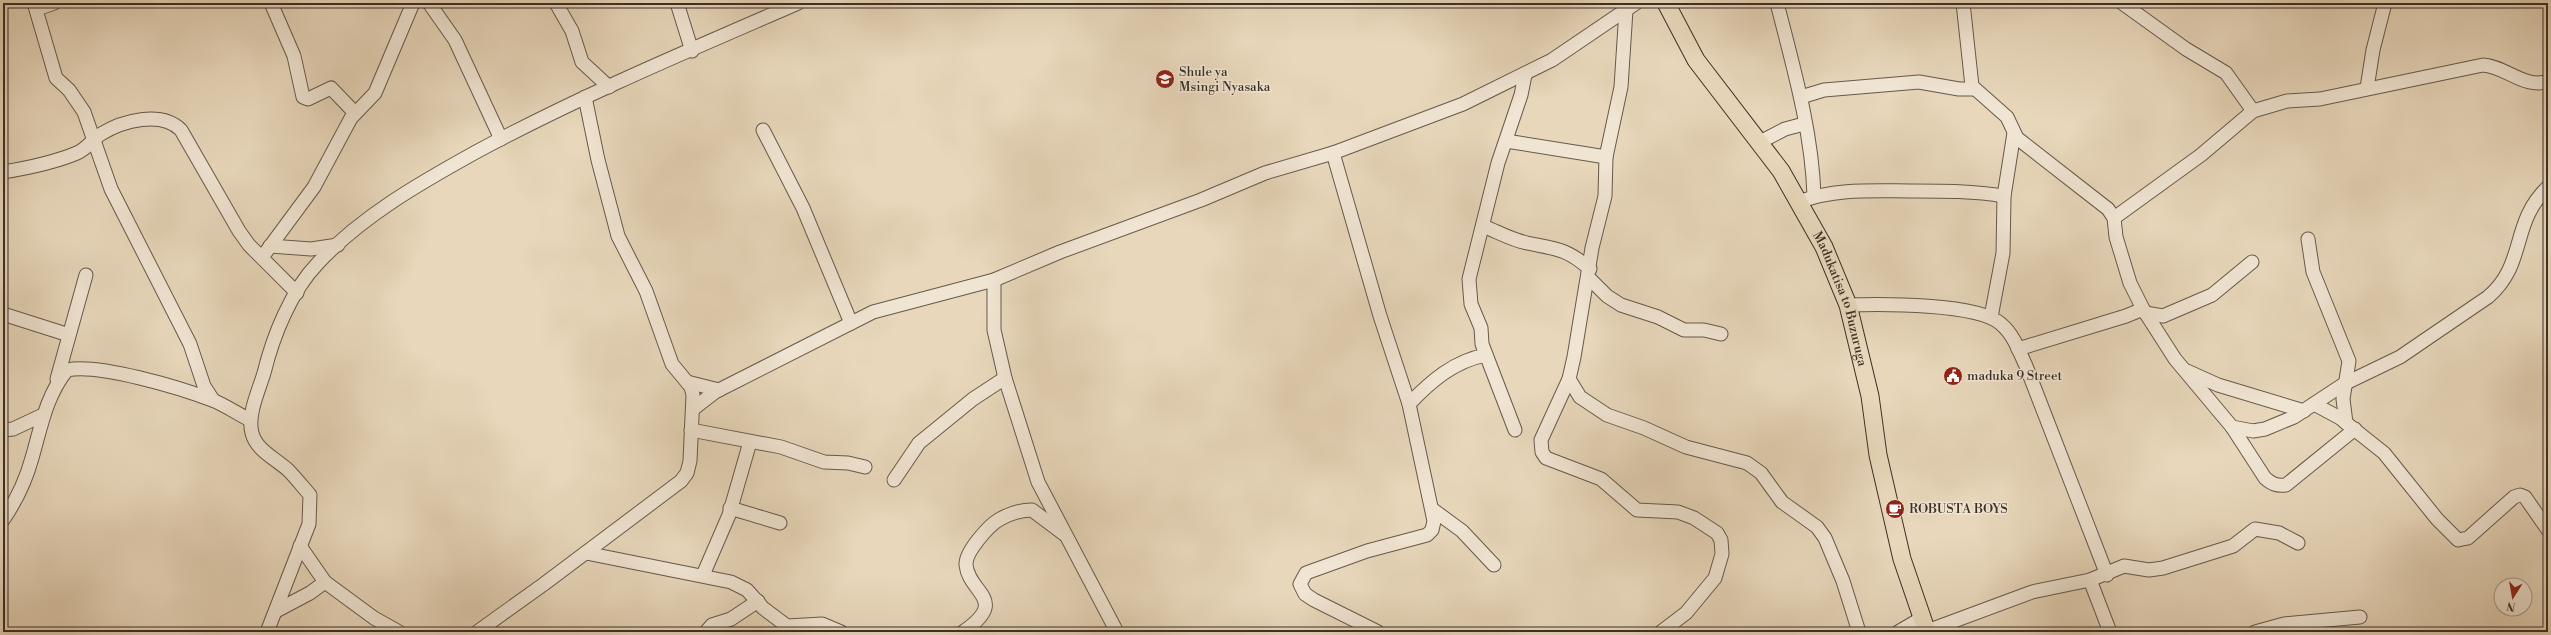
<svg xmlns="http://www.w3.org/2000/svg" width="2551" height="635" viewBox="0 0 2551 635" font-family="'Libre Bodoni',serif">
  <style>
    .lines { fill: none; stroke-linecap: round; stroke-linejoin: round }
    .minor-casing { stroke: #66594b; stroke-width: 15 }
    .major-casing { stroke: #3b2f26; stroke-width: 19 }
    .minor { stroke: #f0e5d3; stroke-width: 13 }
    .major { stroke: #e8d7bb; stroke-width: 17 }
    .labels { text-anchor: middle; dominant-baseline: central; stroke-width: 3; stroke-linejoin: round; paint-order: stroke }
    .poi-label { font-size: 13px; fill: #3b2f26; stroke: #f0e5d3; text-anchor: start }
    .street-label { font-size: 13px; fill: #3b2f26; stroke: #f0e5d3 }
  </style>
  <rect width="100%" height="100%" fill="#e8d7bb"/>
  <filter id="stains"><feTurbulence type="fractalNoise" baseFrequency=".005" numOctaves="4"/><feColorMatrix values="0 0 0 0 .2 0 0 0 0 .09 0 0 0 0 .02 0 0 0 .5 -.17"/></filter>
  <radialGradient id="worn" r=".72"><stop offset=".6" stop-color="#630" stop-opacity="0"/><stop offset="1" stop-color="#630" stop-opacity=".3"/></radialGradient>
  <g class="lines">
    <defs>
      <g id="minor">
        <polyline points="34,3 56,78 69,90 84,112 111,189 190,344 204,386 213,400"/>
        <polyline points="271,3 294,56 303,97 308,99 331,88 355,113"/>
        <polyline points="429,3 455,40 501,139"/>
        <polyline points="556,3 572,31 582,62 609,87"/>
        <polyline points="677,3 692,51"/>
        <path d="M1777,3C1793,66 1812,131 1814,196"/>
        <path d="M1963,3L1972,86L2007,117L2017,138L2108,209L2114,218L2116,237L2130,283L2143,309L2175,359L2232,427L2253,431L2265,429L2294,417L2344,384L2400,357L2488,297C2527,264 2510,223 2548,187"/>
        <polyline points="2122,3 2186,49 2226,73 2253,111"/>
        <polyline points="1624,5 1626,10 1621,87 1606,157 1605,196 1592,248 1574,357 1569,379 1541,440 1542,452 1546,458 1601,479 1637,510 1678,512 1694,518 1717,533 1721,540 1722,554 1715,578 1686,613 1661,632"/>
        <polyline points="37,9 54,3"/>
        <polyline points="2367,88 2373,50 2385,3"/>
        <polyline points="1801,97 1824,90 1919,82 1959,89 1974,89"/>
        <polyline points="763,130 803,208 851,323"/>
        <polyline points="1506,141 1606,157"/>
        <polyline points="1760,142 1785,129 1804,124"/>
        <polyline points="1333,153 1380,316 1409,404 1434,521 1432,530 1427,535 1367,551 1306,573 1300,584 1305,594 1314,600 1378,632"/>
        <path d="M3,172C28,168 53,163 77,153C87,149 93,139 101,134C122,121 161,110 181,130L239,231L249,245L297,293"/>
        <path d="M1799,202C1835,188 1875,191 1913,191C1944,191 1974,191 2004,196"/>
        <path d="M2114,218L2201,155L2253,111L2287,101L2320,99L2483,65C2505,66 2526,90 2548,81"/>
        <path d="M1483,226C1498,232 1512,240 1527,243C1556,249 1566,248 1590,269"/>
        <polyline points="2308,239 2313,272 2349,361 2343,399 2346,423"/>
        <polyline points="270,246 311,249 338,245"/>
        <polyline points="263,256 314,187 351,118 375,93 413,3"/>
        <polyline points="1589,278 1607,296 1621,305 1658,317 1684,330 1704,330 1721,334"/>
        <polyline points="994,280 994,330 1005,378 1038,482 1117,632"/>
        <path d="M1848,305C1881,304 1978,303 2001,324C2014,335 2019,351 2026,366L2107,575"/>
        <polyline points="2145,313 2163,316 2212,295 2252,262"/>
        <polyline points="3,314 69,335"/>
        <polyline points="1991,317 2003,253 2004,196 2014,133"/>
        <polyline points="2018,349 2126,316 2143,309"/>
        <polyline points="2187,371 2218,385 2304,411"/>
        <polyline points="57,379 86,275"/>
        <polyline points="1569,379 1580,397 1607,415 1644,428 1686,447 1747,463 1761,473 1782,502 1817,527 1825,538 1843,581 1859,632"/>
        <polyline points="687,382 719,390"/>
        <path d="M1409,404C1431,381 1454,361 1486,355"/>
        <polyline points="2314,404 2340,418 2384,453 2437,519 2458,540 2468,538 2514,497 2520,495 2525,497 2548,530"/>
        <polyline points="693,409 715,392 873,312 994,280 1060,252 1201,200 1265,173 1333,153 1463,104 1552,60 1636,3"/>
        <path d="M2232,427L2265,478C2272,484 2276,486 2286,485L2355,429"/>
        <polyline points="3,430 13,429 43,415"/>
        <polyline points="691,430 781,447 824,462 848,463 865,467"/>
        <polyline points="1515,430 1482,344 1481,328 1471,304 1469,279 1498,163 1521,95 1525,75"/>
        <polyline points="894,480 919,443 973,399 1005,378"/>
        <polyline points="730,508 780,523"/>
        <polyline points="1432,509 1462,531 1494,565"/>
        <path d="M3,520C16,501 26,480 32,458C41,427 46,396 67,370C98,363 181,388 212,400C225,405 238,414 250,420"/>
        <polyline points="300,546 325,582 374,618 399,632"/>
        <polyline points="586,553 731,582 747,590 763,608 787,626 822,624 841,632"/>
        <polyline points="703,575 729,515 750,442"/>
        <polyline points="2090,580 2110,632"/>
        <polyline points="276,611 310,593 325,582"/>
        <polyline points="1927,631 2032,592 2090,580 2124,566 2149,570 2163,568 2233,546 2255,529 2279,533 2298,543"/>
        <path d="M267,632L309,524L310,495C303,487 296,478 288,470C276,459 256,450 252,433C247,415 259,390 264,373C273,336 291,291 318,263C362,216 420,183 476,152C580,96 690,50 798,3"/>
        <polyline points="477,632 544,584 681,481 687,473 690,461 693,395 691,387 672,364 646,291 618,236 598,160 585,97"/>
        <polyline points="706,632 712,625 731,619 758,601"/>
        <path d="M963,632C1010,599 969,594 966,565C965,552 989,525 1000,519C1009,514 1022,510 1032,510L1064,534"/>
        <polyline points="1898,632 1922,618"/>
        <polyline points="2255,632 2284,624 2360,617"/>
      </g>
      <g id="major">
        <path id="s1" d="M1666,3L1696,60L1781,171L1824,247L1848,305L1870,396L1878,455L1902,559L1927,632"/>
      </g>
    </defs>
    <use href="#minor" class="minor-casing"/>
    <use href="#major" class="major-casing"/>
    <use href="#minor" class="minor"/>
    <use href="#major" class="major"/>
  </g>
  <defs>
    <symbol id="school-disc" viewBox="-11 -11 22 22"><circle r="9.5" fill="#8f2418" stroke="#f0e5d3"/><path d="M0-5L7-2L0 1L-7-2ZM-4 1L0 2.5L4 1V4Q0 6-4 4Z" fill="#fff"/></symbol>
    <symbol id="civic-disc" viewBox="-11 -11 22 22"><circle r="9.5" fill="#8f2418" stroke="#f0e5d3"/><path d="M-.6-6.5H3V-4.5H.6V-3L4-1V1h2V6H-6V1h2V-1L-.6-3ZM-1.2 2.5V6h2.4V2.5Z" fill="#fff"/></symbol>
    <symbol id="cafe-disc" viewBox="-11 -11 22 22"><circle r="9.5" fill="#8f2418" stroke="#f0e5d3"/><path d="M-5.5-4.5H6V0H3Q3 3.5 0 3.5H-2.5Q-5.5 3.5-5.5 0ZM3-3.2v2h1.7v-2ZM-6 4.5H4V6H-6Z" fill="#fff"/></symbol>
  </defs>
  <g fill-rule="evenodd">
    <use href="#school-disc" x="1154" y="68" width="22" height="22"/>
    <use href="#civic-disc" x="1942" y="365" width="22" height="22"/>
    <use href="#cafe-disc" x="1884" y="498" width="22" height="22"/>
  </g>
  <g class="labels">
    <g class="poi-label">
      <text x="1179" y="72">Shule ya<tspan x="1179" dy="15">Msingi Nyasaka</tspan></text>
      <text x="1967" y="376">maduka 9 Street</text>
      <text x="1909" y="509">ROBUSTA BOYS</text>
    </g>
    <g class="street-label">
      <text stroke="none"><textPath href="#s1" startOffset="346">Madukatisa to Buzuruga</textPath></text>
    </g>
  </g>
  <rect width="2551" height="635" fill="none" stroke="#e8d7bb" stroke-width="16"/>
  <rect x="4" y="4" width="2543" height="627" fill="none" stroke="#3b2f26" stroke-width="2"/>
  <rect x="8" y="8" width="2535" height="619" fill="none" stroke="#3b2f26"/>
  <g transform="translate(2513 597) rotate(191)"><circle r="19" fill="#f0e5d3" stroke="#a89c8e"/>
  <path d="M0-3L7 15L0 10L-7 15Z" fill="#8f2418"/>
  <text y="-6" font-size="11" font-weight="bold" text-anchor="middle" fill="#3b2f26">N</text>
  </g>
  <rect width="100%" height="100%" filter="url(#stains)"/>
  <rect width="100%" height="100%" fill="url(#worn)"/>
</svg>
